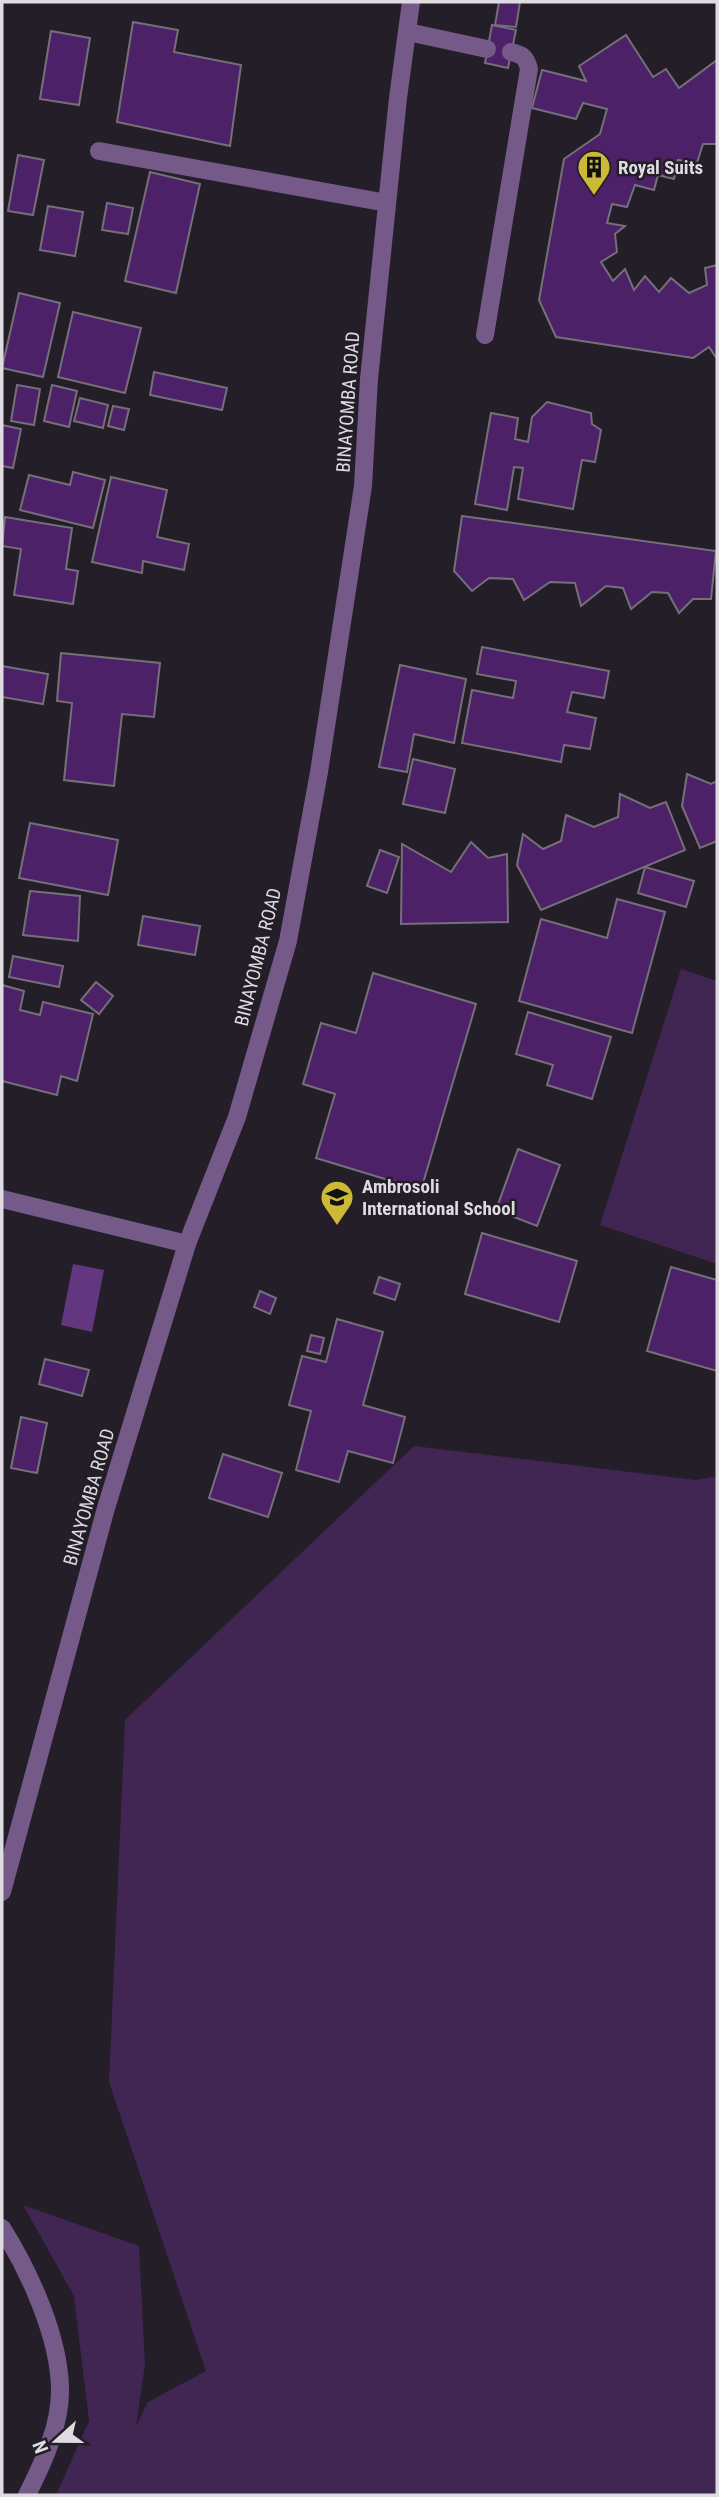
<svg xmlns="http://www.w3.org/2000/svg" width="719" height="2497" viewBox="0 0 719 2497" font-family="'Roboto Condensed',sans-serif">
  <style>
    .green { fill: #412553 }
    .water { fill: #63377f }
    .building { fill: #4d2167; stroke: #756f7a; stroke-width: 2 }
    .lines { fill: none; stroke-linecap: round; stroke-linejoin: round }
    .minor { stroke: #755989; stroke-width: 18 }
    .labels { text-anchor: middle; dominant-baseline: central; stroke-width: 5; stroke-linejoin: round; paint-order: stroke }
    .poi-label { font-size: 19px; font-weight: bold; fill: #dedbe1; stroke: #231e27; text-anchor: start }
    .street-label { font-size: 19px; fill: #dedbe1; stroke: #231e27 }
  </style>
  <rect width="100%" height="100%" fill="#231e27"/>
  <g class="green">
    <polygon points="681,969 717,981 717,1264 600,1225"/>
    <polygon points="414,1446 696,1480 717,1476 717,2495 56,2495 89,2421 74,2296 23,2205 139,2246 145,2364 136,2426 148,2402 206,2371 109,2082 125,1720"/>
  </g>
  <polygon class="water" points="73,1264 104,1270 92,1332 61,1325"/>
  <g class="building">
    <polygon points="499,2 520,2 516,27 495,25"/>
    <polygon points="133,22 178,30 174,52 241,65 230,146 117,122"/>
    <polygon points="492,25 516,30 508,68 485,63"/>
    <polygon points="51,31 90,38 79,105 40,99"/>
    <polygon points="626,35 653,77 666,69 679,88 717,60 717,144 703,144 697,163 678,160 674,179 658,175 654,190 635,185 627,207 612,204 607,223 625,226 615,234 617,252 601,262 613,281 625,269 634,290 645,276 659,292 671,278 689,293 707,285 705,268 717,265 717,359 709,347 693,358 556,337 539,300 564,159 600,134 607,109 583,103 576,119 532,108 542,70 586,81 579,66"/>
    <polygon points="18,155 44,160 33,215 8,211"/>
    <polygon points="150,172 200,184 176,293 125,281"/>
    <polygon points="107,203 133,208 128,234 102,230"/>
    <polygon points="48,206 83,212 75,256 40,250"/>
    <polygon points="19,293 60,303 43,377 2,368"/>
    <polygon points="73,312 141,328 125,393 58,377"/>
    <polygon points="154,372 227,388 222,410 150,395"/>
    <polygon points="17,385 40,389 34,425 11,421"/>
    <polygon points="52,385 77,391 69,427 44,421"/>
    <polygon points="80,398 108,405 103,428 74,421"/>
    <polygon points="547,402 591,413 592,424 601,430 595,462 582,460 573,509 518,499 523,468 514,467 507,510 475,504 491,413 518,418 515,439 528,442 532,417"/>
    <polygon points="113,406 129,409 124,430 108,426"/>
    <polygon points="2,425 21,429 13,468 2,466"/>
    <polygon points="73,472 105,480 93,528 20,510 29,475 70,485"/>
    <polygon points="111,477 167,490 157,537 189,544 184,570 143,561 142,573 92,562"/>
    <polygon points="462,516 716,551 711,599 693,599 679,613 668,593 652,592 631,609 623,588 606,586 581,606 575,583 550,582 524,600 513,579 489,578 472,591 454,571"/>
    <polygon points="5,517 72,528 66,569 78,571 73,604 14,595 21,549 2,546"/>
    <polygon points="482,647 609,671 604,698 572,692 567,712 596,718 590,749 564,745 561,762 462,743 472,690 513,698 516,681 477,674"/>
    <polygon points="61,653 160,663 154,717 122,714 114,786 64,780 72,703 57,701"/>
    <polygon points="400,665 466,679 454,743 414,734 407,772 379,767"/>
    <polygon points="2,666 48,674 43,704 2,697"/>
    <polygon points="413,759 455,769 445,813 403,804"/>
    <polygon points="687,774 711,784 717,781 717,841 700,848 682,806"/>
    <polygon points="620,794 650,808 666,802 685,850 541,910 517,865 523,834 543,849 561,841 566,815 594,827 618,817"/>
    <polygon points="30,823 118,840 108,895 19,878"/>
    <polygon points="471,842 488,858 507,854 508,922 401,924 402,844 451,872"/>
    <polygon points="380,850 399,857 387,893 367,886"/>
    <polygon points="645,867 694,881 686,907 638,893"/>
    <polygon points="30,891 80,896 78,941 23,935"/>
    <polygon points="617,899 665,912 632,1033 519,1001 541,919 607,938"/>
    <polygon points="143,916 200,926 195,955 138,945"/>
    <polygon points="13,956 63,966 59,987 9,977"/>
    <polygon points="373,973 476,1004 421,1190 316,1158 335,1094 303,1084 321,1023 356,1033"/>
    <polygon points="96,982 113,996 99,1014 81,1000"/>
    <polygon points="2,985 24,991 20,1010 40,1015 43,1002 93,1014 77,1081 61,1076 57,1095 2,1081"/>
    <polygon points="528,1012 611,1037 592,1099 547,1085 553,1065 516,1054"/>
    <polygon points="518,1149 560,1165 537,1226 496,1210"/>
    <polygon points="482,1233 577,1261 559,1322 465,1294"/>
    <polygon points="671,1267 717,1280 717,1371 647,1351"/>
    <polygon points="379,1277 400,1284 395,1300 374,1293"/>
    <polygon points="260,1291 276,1298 270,1314 254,1307"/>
    <polygon points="337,1319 383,1332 363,1405 405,1417 393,1463 348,1451 339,1482 296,1470 311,1411 289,1405 302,1356 326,1362"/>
    <polygon points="311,1335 324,1338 320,1354 307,1351"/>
    <polygon points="45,1359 89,1370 82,1396 39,1384"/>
    <polygon points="21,1417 47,1423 37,1473 11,1468"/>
    <polygon points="223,1454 282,1473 268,1517 209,1498"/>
  </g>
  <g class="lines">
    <g class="minor">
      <polyline points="408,32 487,49"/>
      <polyline points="99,151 387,203"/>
      <path d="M485,335L529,69C526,57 523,55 511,52"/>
      <polyline points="2,1199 187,1244"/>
      <polyline points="2,1892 106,1508 187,1244 237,1117 288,941 319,772 363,486 369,379 398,98 411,2"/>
      <path d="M2,2228C29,2271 59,2336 60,2388C61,2425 43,2463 27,2495"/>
    </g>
  </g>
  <defs>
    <symbol id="building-pin" viewBox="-11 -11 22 30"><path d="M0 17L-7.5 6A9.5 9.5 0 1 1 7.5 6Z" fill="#ccb938" stroke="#231e27"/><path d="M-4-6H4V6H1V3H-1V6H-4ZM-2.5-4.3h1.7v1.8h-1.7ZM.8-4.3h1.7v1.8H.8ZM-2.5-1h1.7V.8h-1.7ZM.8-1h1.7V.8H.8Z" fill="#111"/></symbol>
    <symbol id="school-pin" viewBox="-11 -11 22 30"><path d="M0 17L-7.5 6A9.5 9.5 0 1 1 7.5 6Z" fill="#ccb938" stroke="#231e27"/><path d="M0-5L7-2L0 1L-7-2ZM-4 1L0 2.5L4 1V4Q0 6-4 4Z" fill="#111"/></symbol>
  </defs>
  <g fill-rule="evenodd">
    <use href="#building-pin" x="575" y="148" width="38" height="52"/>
    <use href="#school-pin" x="318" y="1178" width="38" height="52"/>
  </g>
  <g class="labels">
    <g class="poi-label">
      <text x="618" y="167">Royal Suits</text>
      <text x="362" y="1186">Ambrosoli<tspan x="362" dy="22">International School</tspan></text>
    </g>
    <g class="street-label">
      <text transform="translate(348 402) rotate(-86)">BINAYOMBA ROAD</text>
      <text transform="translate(258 957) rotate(-76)">BINAYOMBA ROAD</text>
      <text transform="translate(89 1497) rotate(-74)">BINAYOMBA ROAD</text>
    </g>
  </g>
  <rect width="719" height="2497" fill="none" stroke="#dedbe1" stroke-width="7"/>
  <g transform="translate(56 2441) rotate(249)" stroke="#231e27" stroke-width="5" paint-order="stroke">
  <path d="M0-5L12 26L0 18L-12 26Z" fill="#dedbe1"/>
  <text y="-10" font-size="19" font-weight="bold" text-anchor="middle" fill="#dedbe1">N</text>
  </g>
</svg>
